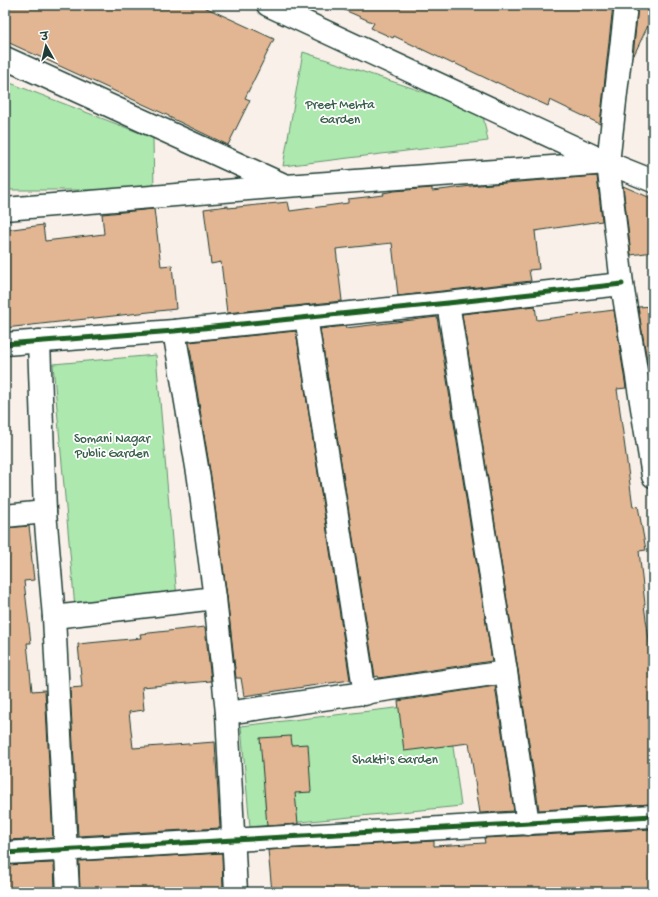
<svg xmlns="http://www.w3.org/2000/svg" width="658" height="897" viewBox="0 0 658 897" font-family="'Gochi Hand','Playpen Sans Deva',sans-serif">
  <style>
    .green { fill: #ade8ae; stroke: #669271 }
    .building { fill: #e2b692; stroke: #1f3d34 }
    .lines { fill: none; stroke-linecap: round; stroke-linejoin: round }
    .street-casing { stroke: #1f3d34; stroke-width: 25 }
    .street { stroke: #fff; stroke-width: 22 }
    .cycleway-casing { stroke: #fff; stroke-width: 8 }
    .cycleway { stroke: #1b5e20; stroke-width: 5 }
    .labels { text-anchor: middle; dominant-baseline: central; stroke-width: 3.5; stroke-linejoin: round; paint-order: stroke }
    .park-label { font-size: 13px; fill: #3b5f4c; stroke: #fff }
  </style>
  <rect width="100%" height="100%" fill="#f9f0e9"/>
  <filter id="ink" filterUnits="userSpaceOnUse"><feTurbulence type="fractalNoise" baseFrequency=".025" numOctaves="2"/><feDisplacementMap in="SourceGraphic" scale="8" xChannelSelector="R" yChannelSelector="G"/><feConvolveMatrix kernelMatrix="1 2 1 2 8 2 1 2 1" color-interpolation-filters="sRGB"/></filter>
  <g filter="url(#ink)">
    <g class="green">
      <polygon points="303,52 482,111 488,141 283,166"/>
      <polygon points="5,81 153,138 154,190 5,190"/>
      <polygon points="156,355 177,598 75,608 53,364"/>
      <polygon points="447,702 461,806 250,827 241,726"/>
    </g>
    <g class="building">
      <polygon points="5,5 200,5 274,39 245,98 250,100 228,145 169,117 169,116 5,41"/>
      <polygon points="333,5 613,5 600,124 550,100 548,106 496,82 496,83 454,63 453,64 394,36 393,38 371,28 374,23"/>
      <polygon points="638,5 653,5 653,15 633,57"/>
      <polygon points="597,176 602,221 535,231 539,269 529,270 531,281 398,296 392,243 336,249 342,301 227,313 221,262 211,264 204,209 228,206 228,208 288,202 290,211 348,203 348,199 384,195 383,193 394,191 432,188 432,191 479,185"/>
      <polygon points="623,186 653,199 653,252 631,255"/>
      <polygon points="154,209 161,266 172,265 176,309 5,328 5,230 43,225 45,241 104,234 102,214"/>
      <polygon points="535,306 537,320 614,310 626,388 617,389 628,470 633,507 638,506 646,550 639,551 645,604 644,605 653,668 653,804 539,810 518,670 462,314"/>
      <polygon points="653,306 653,384 651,384 638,307"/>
      <polygon points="437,317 492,661 379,678 378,676 375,677 320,329 345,326 346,328"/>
      <polygon points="296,331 350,680 244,696 241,678 236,678 227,596 211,477 189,342"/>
      <polygon points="29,526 32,552 31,552 34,580 24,581 31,643 27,643 32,691 45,690 53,838 5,840 5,528"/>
      <polygon points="205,627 211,681 142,687 144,710 129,712 133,748 215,742 220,828 78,836 70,688 82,687 78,644 141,638 140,634"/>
      <polygon points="495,686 514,811 480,813 469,743 404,751 398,701"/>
      <polygon points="291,736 292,745 308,744 311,792 295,793 298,824 267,826 260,738"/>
      <polygon points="653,829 653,892 272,892 268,850 434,841 434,846 485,843 484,838"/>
      <polygon points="222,853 223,892 80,892 79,861"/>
      <polygon points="54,863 55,892 5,892 5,865"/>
    </g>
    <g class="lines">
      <defs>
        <g id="street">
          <polyline points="268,5 608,163 653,181"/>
          <polyline points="626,5 608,163 622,284 653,476"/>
          <polyline points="5,58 284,185"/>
          <polyline points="5,209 286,186 608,163"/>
          <polyline points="448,303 506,672 528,824"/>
          <polyline points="306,317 365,694"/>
          <polyline points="174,331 199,479 215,598 227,713 236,892"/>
          <polyline points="39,341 45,512 54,617 68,892"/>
          <polyline points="5,344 174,331 448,303 622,284"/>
          <polyline points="5,516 45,512"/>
          <polyline points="54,617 215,598"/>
          <polyline points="227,713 506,672"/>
          <polyline points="5,853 653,816"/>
        </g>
      </defs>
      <use href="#street" class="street-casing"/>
      <use href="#street" class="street"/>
      <defs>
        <g id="cycleway">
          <polyline points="5,344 174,331 448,303 622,284"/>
          <polyline points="5,853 653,816"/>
        </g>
      </defs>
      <use href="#cycleway" class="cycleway-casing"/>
      <use href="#cycleway" class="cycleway"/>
    </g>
  </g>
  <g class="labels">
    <g class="park-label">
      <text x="340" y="105">Preet Mehta<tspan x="340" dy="15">Garden</tspan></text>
      <text x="112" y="439">Somani Nagar<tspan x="112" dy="15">Public Garden</tspan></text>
      <text x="395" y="760">Shakti's Garden</text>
    </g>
  </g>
  <rect width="658" height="897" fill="none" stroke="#fff" stroke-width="20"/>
  <rect x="10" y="10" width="638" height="877" fill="none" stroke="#1f3d34" stroke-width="1.5" filter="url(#ink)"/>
  <g transform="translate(46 46) rotate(352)" stroke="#ffffff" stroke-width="3" paint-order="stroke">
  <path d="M0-3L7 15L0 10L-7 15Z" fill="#1f3d34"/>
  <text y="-6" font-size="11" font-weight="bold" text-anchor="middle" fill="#1f3d34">उ</text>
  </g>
</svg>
